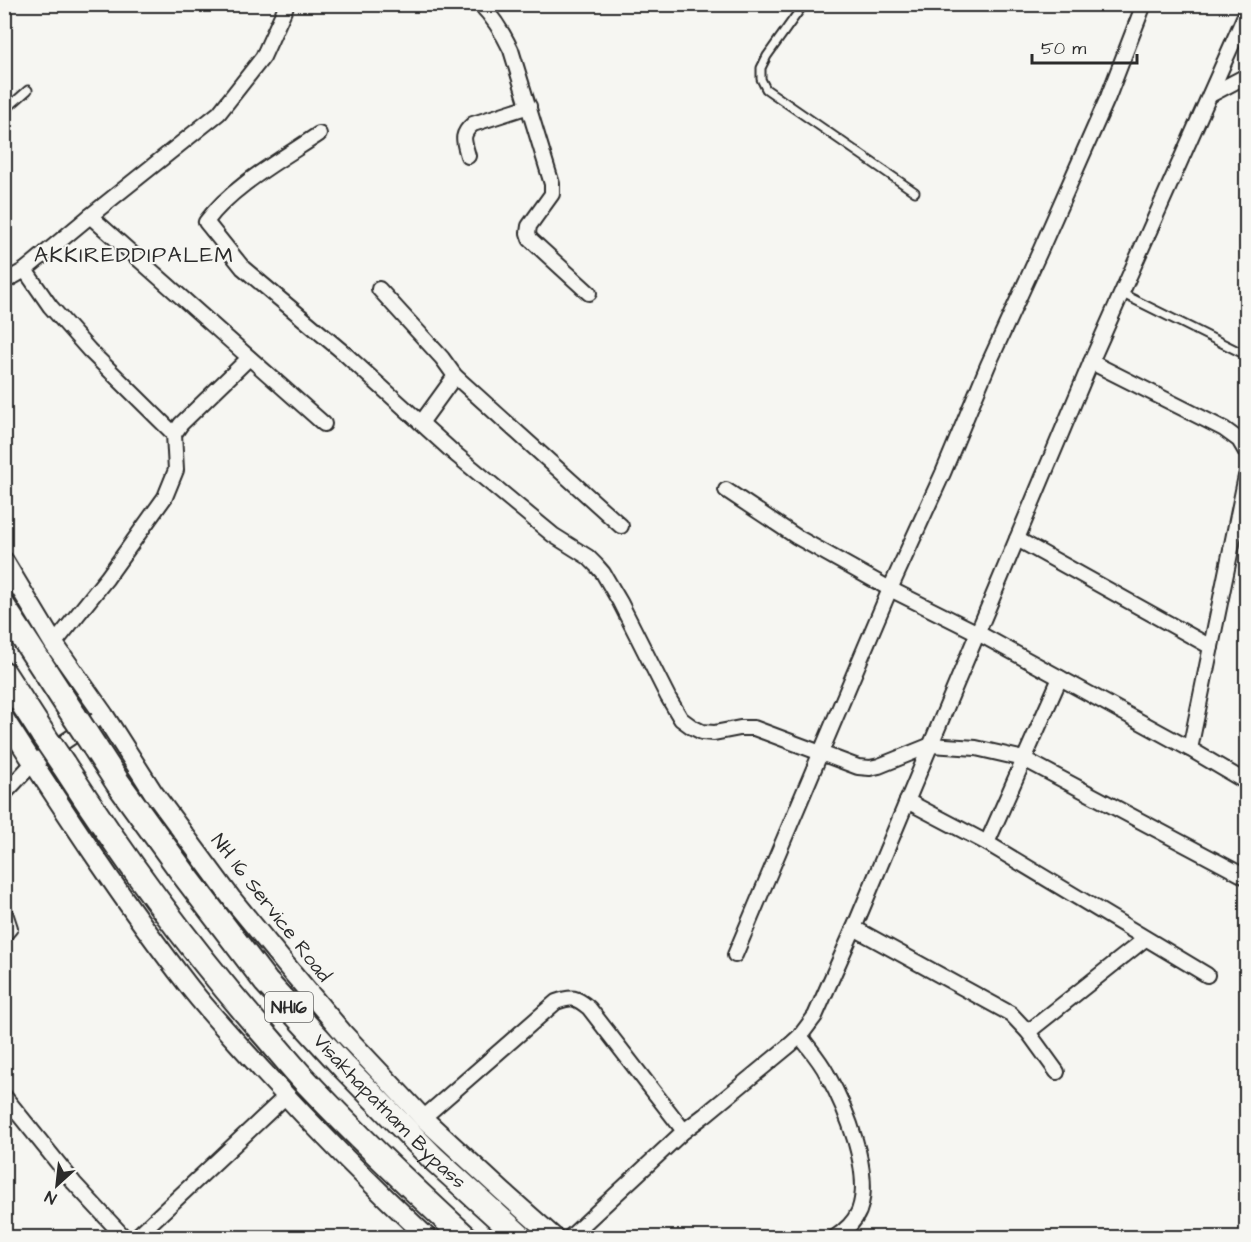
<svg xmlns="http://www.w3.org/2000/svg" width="1251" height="1242" viewBox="0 0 1251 1242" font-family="'Architects Daughter',sans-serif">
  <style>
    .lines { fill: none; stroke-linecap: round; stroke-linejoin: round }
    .service-casing { stroke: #2b2b2b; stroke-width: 11 }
    .minor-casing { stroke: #2b2b2b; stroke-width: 18 }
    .tertiary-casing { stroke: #2b2b2b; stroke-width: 22 }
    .trunk-casing { stroke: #2b2b2b; stroke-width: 28 }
    .service { stroke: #f6f6f2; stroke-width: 7 }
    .minor { stroke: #f6f6f2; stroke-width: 14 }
    .tertiary { stroke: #f6f6f2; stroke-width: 18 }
    .trunk { stroke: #f6f6f2; stroke-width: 24 }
    .trunk-bridge-casing { stroke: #2b2b2b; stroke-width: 28; stroke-linecap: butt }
    .trunk-bridge { stroke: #f6f6f2; stroke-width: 24 }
    .labels { text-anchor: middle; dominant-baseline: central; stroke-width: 4.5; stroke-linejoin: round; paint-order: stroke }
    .shield { fill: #f6f6f2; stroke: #686867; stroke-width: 1.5 }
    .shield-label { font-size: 18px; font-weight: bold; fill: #2b2b2b }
    .street-label { font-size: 20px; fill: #2b2b2b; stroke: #f6f6f2 }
    .quarter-label { font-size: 22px; letter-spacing: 1.5px; fill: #2b2b2b; stroke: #f6f6f2 }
  </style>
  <rect width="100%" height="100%" fill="#f6f6f2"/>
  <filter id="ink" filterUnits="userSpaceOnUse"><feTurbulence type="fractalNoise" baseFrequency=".0167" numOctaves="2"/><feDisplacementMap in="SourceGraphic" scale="12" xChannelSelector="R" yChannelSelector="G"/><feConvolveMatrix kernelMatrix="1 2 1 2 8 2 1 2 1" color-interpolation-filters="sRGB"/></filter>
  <g filter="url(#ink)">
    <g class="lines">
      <defs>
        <g id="service">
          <polyline points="804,4 767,56 761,68 761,79 766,89 915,192"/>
          <polyline points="4,111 28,90"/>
          <polyline points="1121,293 1246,355"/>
        </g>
        <g id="minor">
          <path d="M480,4C494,18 503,33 511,50L552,184V194L529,226L528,233L530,239L589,293"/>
          <polyline points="1210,95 1246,76"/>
          <path d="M319,134C282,159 232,186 206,222L243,268L344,353L454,453L553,535L588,557L596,565L603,573L620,602L668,697L681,719L692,727L702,732L714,733L740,728H754L858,767L870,768L879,766L931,745L976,748L1024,759L1246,877"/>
          <path d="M468,156C464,141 460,135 473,124L529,106"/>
          <polyline points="90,216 324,424"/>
          <polyline points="25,270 50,306 89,350 174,434"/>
          <polyline points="4,282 25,270 90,216 219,113 263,57 287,4"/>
          <polyline points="379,289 442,358 455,376 621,526"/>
          <polyline points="1091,362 1224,429 1239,440 1246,452"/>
          <polyline points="421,423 455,376"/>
          <polyline points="726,490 797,537 890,589 978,633 1190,749 1246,782"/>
          <polyline points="1017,539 1211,647"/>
          <polyline points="54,644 107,578 165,497 176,470 174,434 181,424 249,358"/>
          <polyline points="1190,749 1246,476"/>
          <polyline points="4,794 33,763 104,715"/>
          <polyline points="907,801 987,843 1207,975"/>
          <polyline points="987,843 1060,678"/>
          <polyline points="4,910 10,928 4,935"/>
          <polyline points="854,928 1011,1014 1028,1032 1057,1072"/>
          <polyline points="735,955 890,589 943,473 988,365 1041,249 1108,97 1144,4"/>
          <polyline points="1028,1032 1145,939"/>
          <path d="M800,1036C809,1048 820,1060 827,1074C846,1108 873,1173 859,1211C854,1223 845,1231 834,1238"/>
          <polyline points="4,1096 74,1183 125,1238"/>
          <path d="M423,1118L556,1002C572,996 576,997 589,1008L684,1131"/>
          <polyline points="135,1238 286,1096"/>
          <polyline points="569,1238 684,1131 705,1115 790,1045 800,1036 815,1016 854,928 1091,362 1246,13"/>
        </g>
        <g id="tertiary">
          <polyline points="4,561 54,644 104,715 153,792 232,899 286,965 344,1034 423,1118 502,1191 555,1238"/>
          <path d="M4,718C63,809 121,899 187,984C210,1014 237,1042 262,1070C315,1128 370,1184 428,1238"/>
        </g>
        <g id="trunk">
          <polyline points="4,608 75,717"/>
          <polyline points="4,674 44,736"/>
          <path id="s1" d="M94,746L118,783L186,877L266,982L344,1067L433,1158L521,1238"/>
          <path d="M63,764C123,857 188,946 261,1030C278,1049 294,1070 312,1088C361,1140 413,1189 466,1238"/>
        </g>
      </defs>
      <use href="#service" class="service-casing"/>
      <use href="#minor" class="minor-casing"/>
      <use href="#tertiary" class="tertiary-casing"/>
      <use href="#trunk" class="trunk-casing"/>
      <use href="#service" class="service"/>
      <use href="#minor" class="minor"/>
      <use href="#tertiary" class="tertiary"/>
      <use href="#trunk" class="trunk"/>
      <defs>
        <g id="trunk-bridge">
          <polyline points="75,717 94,746"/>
          <polyline points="44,736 63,764"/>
        </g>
      </defs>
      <use href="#trunk-bridge" class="trunk-bridge-casing"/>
      <use href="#trunk-bridge" class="trunk-bridge"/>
    </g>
  </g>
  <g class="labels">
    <rect class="shield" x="265" y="992" width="48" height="30" rx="4.5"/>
    <g class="shield-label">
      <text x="289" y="1007">NH16</text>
    </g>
    <g class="street-label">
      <text transform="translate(271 908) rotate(52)">NH 16 Service Road</text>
      <text stroke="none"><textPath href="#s1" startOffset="471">Visakhapatnam Bypass</textPath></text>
    </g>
    <g class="quarter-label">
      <text x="134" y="255">AKKIREDDIPALEM</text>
    </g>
  </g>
  <rect width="1251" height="1242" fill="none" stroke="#f6f6f2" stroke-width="24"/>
  <rect x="12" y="12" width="1227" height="1218" fill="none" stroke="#2b2b2b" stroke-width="2" filter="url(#ink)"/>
  <g transform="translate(57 1185) rotate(207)" stroke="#f6f6f2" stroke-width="4.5" paint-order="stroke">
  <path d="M0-4.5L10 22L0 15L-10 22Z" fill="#2b2b2b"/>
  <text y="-9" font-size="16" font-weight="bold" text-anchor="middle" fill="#2b2b2b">N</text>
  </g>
  <path d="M1032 54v9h105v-9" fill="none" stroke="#2b2b2b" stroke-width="3"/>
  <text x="1041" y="54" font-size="18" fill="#2b2b2b" stroke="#f6f6f2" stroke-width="4.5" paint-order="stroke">50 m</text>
</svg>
